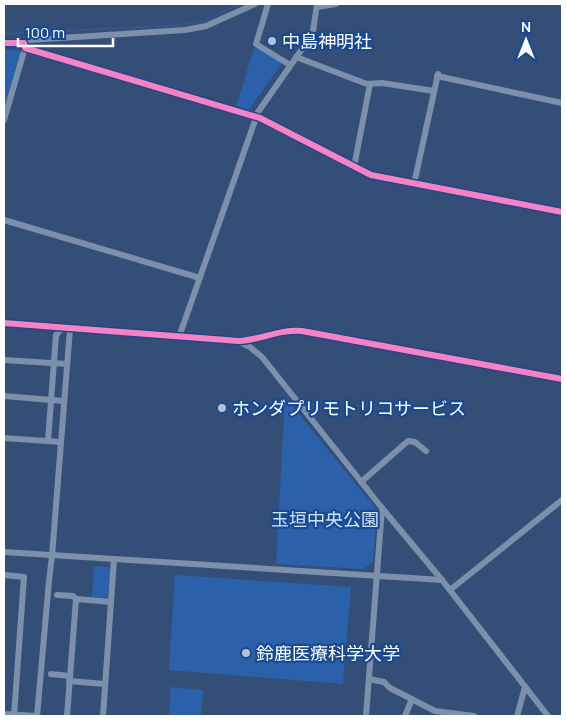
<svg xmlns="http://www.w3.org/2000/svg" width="566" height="720" viewBox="0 0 566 720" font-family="Manrope,'Noto Sans JP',sans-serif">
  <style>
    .green { fill: #2b60ab }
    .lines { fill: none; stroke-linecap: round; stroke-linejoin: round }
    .stream { stroke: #33578d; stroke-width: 2 }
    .minor { stroke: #7c90aa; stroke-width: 6 }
    .cycleway-casing { stroke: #174a94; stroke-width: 9 }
    .cycleway { stroke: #ff80c0; stroke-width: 6 }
    .poi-dot { fill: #b8c1cf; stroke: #174a94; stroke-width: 2 }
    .labels { text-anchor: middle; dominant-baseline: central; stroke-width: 4.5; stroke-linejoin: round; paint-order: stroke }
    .poi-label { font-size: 18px; fill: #fff; stroke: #174a94; text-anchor: start }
    .park-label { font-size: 18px; fill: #cfe2fc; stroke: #174a94 }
  </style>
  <rect width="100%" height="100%" fill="#344f77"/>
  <g class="green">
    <polygon points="254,48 262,50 283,62 248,111 236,107"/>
    <polygon points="4,50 18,50 21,53 4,110"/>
    <polygon points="285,397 377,510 373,561 364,569 276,564"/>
    <polygon points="94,566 108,567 111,570 108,595 105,598 92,597"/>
    <polygon points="175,575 351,587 343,684 169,670"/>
    <polygon points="171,687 203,690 201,716 169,716"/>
  </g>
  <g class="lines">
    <polyline class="stream" points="4,34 179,25 203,21 240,4"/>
    <g class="minor">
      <polyline points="268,4 256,44 290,65"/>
      <polyline points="317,7 336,4"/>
      <polyline points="4,43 24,43 25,48 260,118 371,175 562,212"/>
      <polyline points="24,43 29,40 185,30 206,26 255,4"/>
      <polyline points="296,57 367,84 382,83 434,91"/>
      <polyline points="437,76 562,103"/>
      <polyline points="4,120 25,48"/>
      <polyline points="354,167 370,84"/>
      <polyline points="414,184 438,74"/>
      <polyline points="4,220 200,278"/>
      <path d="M4,323L239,341C261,340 279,329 302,331L562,379"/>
      <polyline points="179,337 258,112 309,39 313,31 317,4"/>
      <polyline points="240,342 250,347 262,357 382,508 442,580 548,716"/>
      <polyline points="4,360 67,364"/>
      <polyline points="4,396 63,401"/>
      <polyline points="4,438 60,442"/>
      <polyline points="48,441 56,335 62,328"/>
      <polyline points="361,482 408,441 415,442 426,451"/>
      <polyline points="4,552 442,580"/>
      <polyline points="4,575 24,577 14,716"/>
      <polyline points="450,590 562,500"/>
      <polyline points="57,595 73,596 76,599"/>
      <polyline points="51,674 70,676"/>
      <polyline points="369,679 384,682 390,688 435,711 474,716"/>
      <polyline points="69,681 105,684"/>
      <polyline points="4,714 37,716"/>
      <polyline points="37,716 49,581 52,556 70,329"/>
      <polyline points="67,716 76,599 111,602"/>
      <polyline points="103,716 114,559"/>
      <polyline points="366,716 382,508"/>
      <polyline points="405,716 412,699"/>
      <polyline points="517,716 525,687"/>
    </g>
    <defs>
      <g id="cycleway">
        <polyline points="4,43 24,43 25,48 260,118 371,175 562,212"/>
        <path d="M4,323L239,341C261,340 279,329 302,331L562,379"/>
      </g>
    </defs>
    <use href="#cycleway" class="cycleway-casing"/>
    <use href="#cycleway" class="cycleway"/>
  </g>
  <g class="poi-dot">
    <circle cx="272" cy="41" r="5"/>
    <circle cx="222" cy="408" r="5"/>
    <circle cx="246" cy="653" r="5"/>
  </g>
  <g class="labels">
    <g class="poi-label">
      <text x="282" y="41">中島神明社</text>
      <text x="232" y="408">ホンダプリモトリコサービス</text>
      <text x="256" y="653">鈴鹿医療科学大学</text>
    </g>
    <g class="park-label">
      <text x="325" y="519">玉垣中央公園</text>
    </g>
  </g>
  <rect width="566" height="720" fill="none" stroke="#ffffff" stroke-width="10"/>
  <g transform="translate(526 40)" stroke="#174a94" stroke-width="4" paint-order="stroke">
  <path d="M0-4L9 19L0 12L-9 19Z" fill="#ffffff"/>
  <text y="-8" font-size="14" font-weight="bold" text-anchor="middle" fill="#ffffff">N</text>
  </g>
  <path d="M18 38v8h95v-8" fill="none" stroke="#ffffff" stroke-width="2.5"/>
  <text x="25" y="38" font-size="15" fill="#ffffff" stroke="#174a94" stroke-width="4" paint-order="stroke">100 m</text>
</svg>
